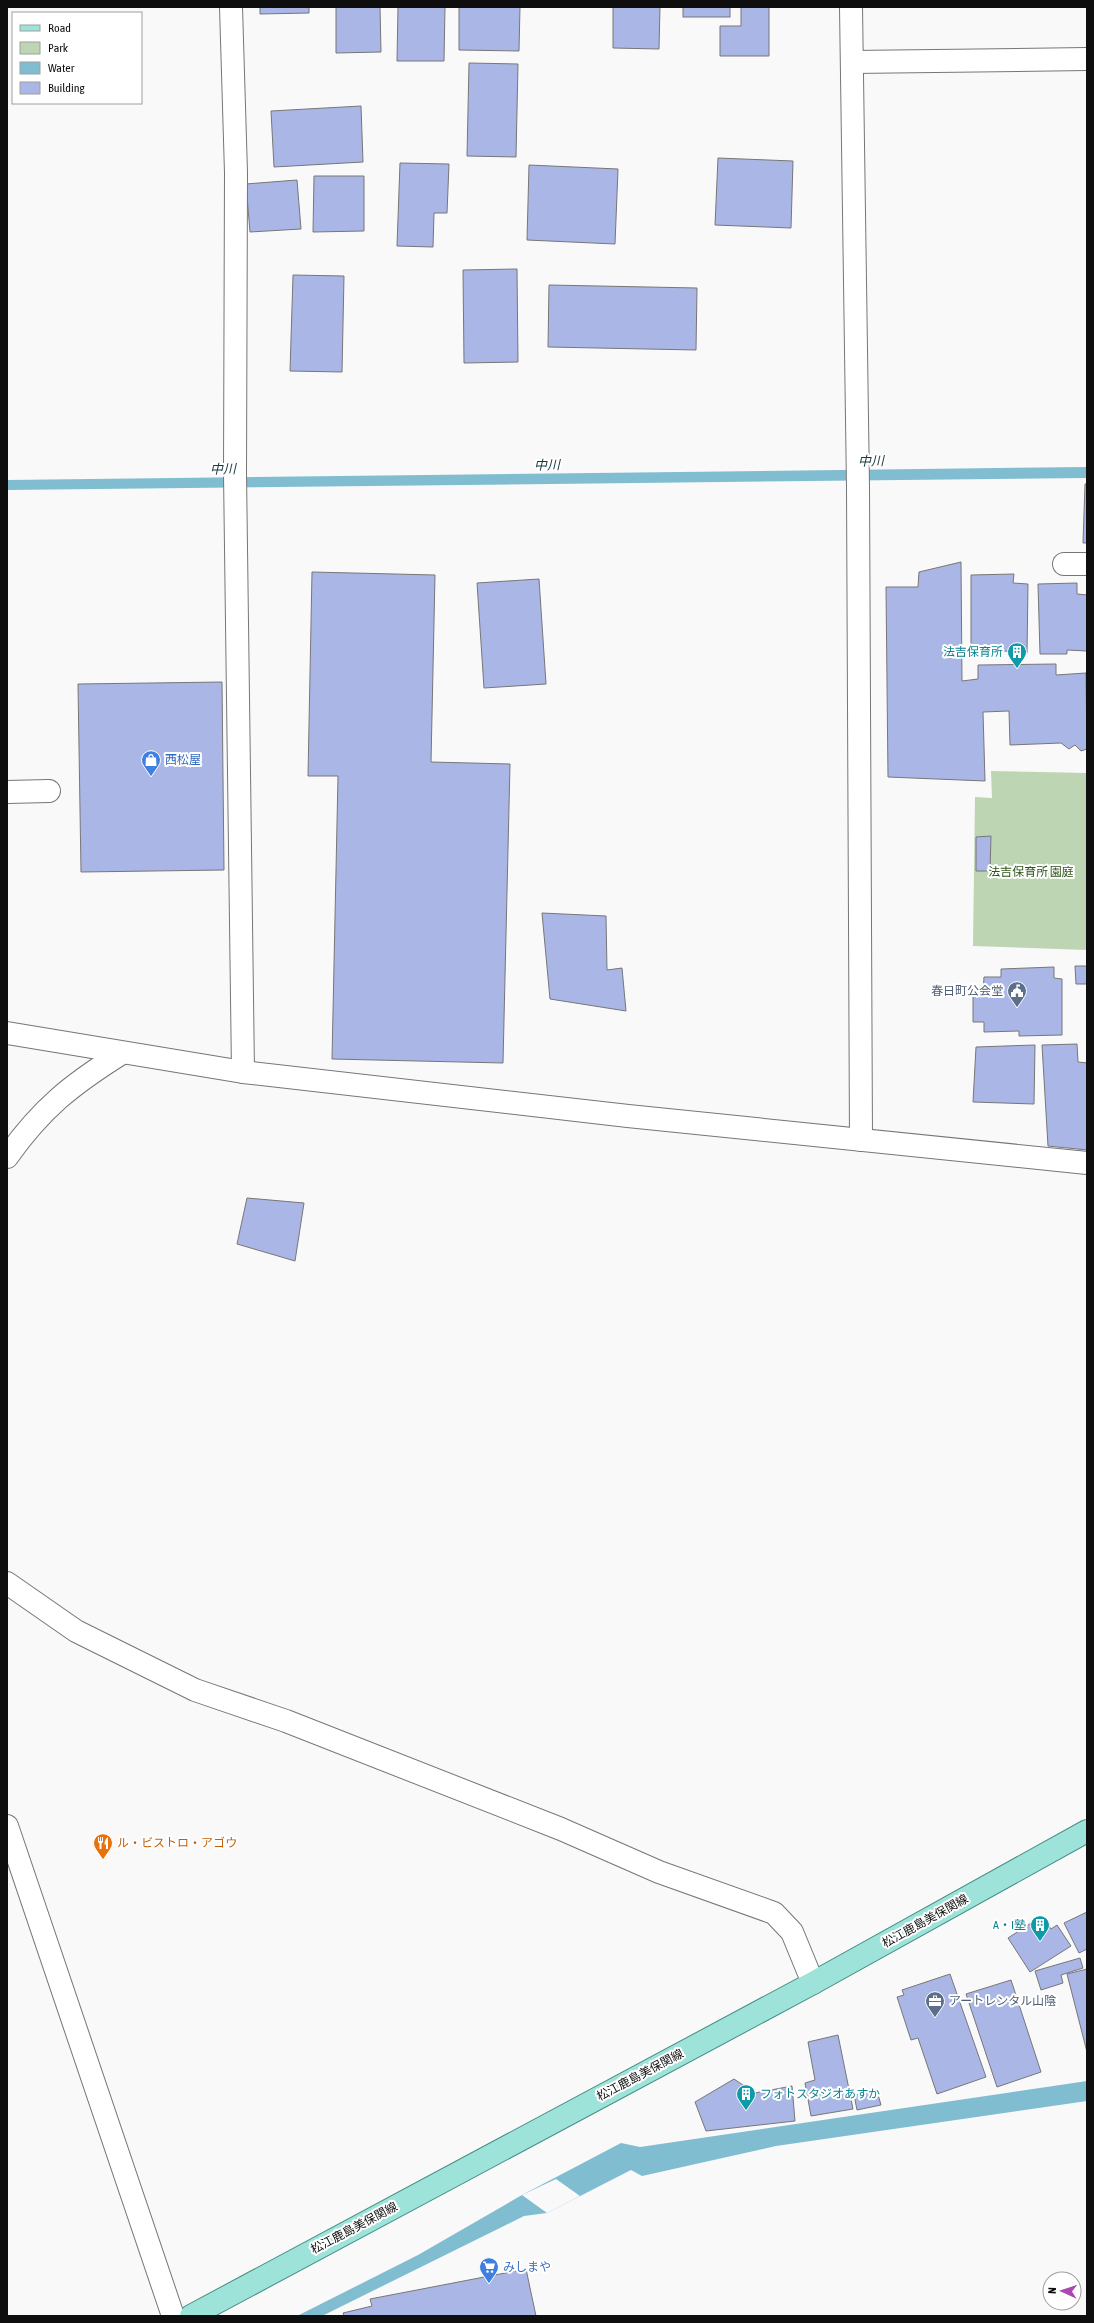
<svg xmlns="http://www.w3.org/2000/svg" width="1094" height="2323" viewBox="0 0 1094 2323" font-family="'Asap Condensed','Noto Sans JP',sans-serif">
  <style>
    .green { fill: #bdd5b2 }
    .water { fill: #80bdd0 }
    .pier { fill: #f9f9fa }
    .building { fill: #aab6e5; stroke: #777778 }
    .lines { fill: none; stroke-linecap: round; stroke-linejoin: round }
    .minor-casing { stroke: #757676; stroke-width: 24 }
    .major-casing { stroke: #428d82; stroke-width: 24 }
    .minor { stroke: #fff; stroke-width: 22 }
    .major { stroke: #9ee3d9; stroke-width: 22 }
    .labels { text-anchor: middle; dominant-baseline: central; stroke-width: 4; stroke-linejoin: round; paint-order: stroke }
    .culture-label { font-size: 12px; fill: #0d838f; stroke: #fff; text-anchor: end }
    .shop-label { font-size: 12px; fill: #366cbe; stroke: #fff; text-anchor: start }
    .park-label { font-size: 12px; fill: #2d5317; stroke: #fff }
    .service-label { font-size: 12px; fill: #4e5e75; stroke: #fff; text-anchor: end }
    .food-label { font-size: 12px; fill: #c56008; stroke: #fff; text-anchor: start }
    .street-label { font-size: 12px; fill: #0e0e0e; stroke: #fff }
    .water-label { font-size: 13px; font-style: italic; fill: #17353e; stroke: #fff }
  </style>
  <rect width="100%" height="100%" fill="#f9f9fa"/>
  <polygon class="green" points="991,771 1087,773 1087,950 973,946 975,797 992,798"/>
  <g class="water">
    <polygon points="1087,467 1087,478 7,490 7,480"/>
    <polygon points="1087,2081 1087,2101 776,2146 642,2176 631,2170 547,2213 524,2216 322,2316 297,2316 418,2255 522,2195 621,2143 640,2147"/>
  </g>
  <polygon class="pier" points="556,2179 580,2196 547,2213 522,2195"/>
  <g class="building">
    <polygon points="260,7 309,7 309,13 260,14"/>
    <polygon points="336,7 380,7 381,52 336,53"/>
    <polygon points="398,7 445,7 444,61 397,61"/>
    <polygon points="459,7 520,7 519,51 459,50"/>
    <polygon points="613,7 660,7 659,49 613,48"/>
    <rect x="683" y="7" width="47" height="10"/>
    <polygon points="741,7 769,7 769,56 720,56 720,26 741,26"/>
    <polygon points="469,63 518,64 516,157 467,156"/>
    <polygon points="361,106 363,162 274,167 271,111"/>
    <polygon points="718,158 793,161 791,228 715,225"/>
    <polygon points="400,163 449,164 447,213 434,213 433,247 397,246"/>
    <polygon points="529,165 618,169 615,244 527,240"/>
    <polygon points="314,176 364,176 364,231 313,232"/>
    <polygon points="297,180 301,229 250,232 246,184"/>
    <polygon points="517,269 518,362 464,363 463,270"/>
    <polygon points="293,275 344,276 342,372 290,371"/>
    <polygon points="549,285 697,288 696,350 548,347"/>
    <polygon points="1085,484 1087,484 1087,543 1083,543"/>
    <polygon points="961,562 962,681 978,679 978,665 1056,664 1056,675 1086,673 1087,749 1081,751 1075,745 1069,749 1061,743 1010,745 1009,711 983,712 985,781 888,777 886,587 918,587 919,572"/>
    <polygon points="312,572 435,575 431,762 510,764 503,1063 332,1059 338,776 308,776"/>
    <polygon points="1014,574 1013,583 1028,584 1027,653 971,648 971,575"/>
    <polygon points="539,579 546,684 484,688 477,583"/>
    <polygon points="1077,583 1077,594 1087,595 1087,651 1067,650 1067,654 1040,654 1038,584"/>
    <polygon points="222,682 224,870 81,872 78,684"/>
    <polygon points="991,836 990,871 976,871 976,837"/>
    <polygon points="542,913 606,916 607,970 622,968 626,1011 550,999"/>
    <polygon points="1075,966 1087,966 1087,984 1076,984"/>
    <polygon points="1054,967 1054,978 1062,979 1062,1035 1019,1036 1019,1031 984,1032 984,1022 973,1022 973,993 983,993 984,977 1001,977 1001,969"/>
    <polygon points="1077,1044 1078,1062 1087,1063 1087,1150 1048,1146 1042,1045"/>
    <polygon points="1035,1045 1034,1104 973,1102 976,1047"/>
    <polygon points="247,1198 304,1203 295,1261 237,1244"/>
    <polygon points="1087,1912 1087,1949 1079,1953 1064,1923"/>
    <polygon points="1042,1916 1051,1929 1057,1925 1071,1946 1030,1972 1008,1938"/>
    <polygon points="1080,1958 1083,1968 1061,1975 1063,1983 1041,1990 1035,1971"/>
    <polygon points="1087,1969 1087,2052 1067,1974"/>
    <polygon points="950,1974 986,2077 937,2094 918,2038 911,2040 897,1997 904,1995 902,1990"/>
    <polygon points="1011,1980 1041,2072 997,2087 966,1994"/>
    <polygon points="838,2035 853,2109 811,2116 805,2083 815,2080 808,2042"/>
    <polygon points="734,2079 755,2093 792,2086 795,2121 706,2131 695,2102"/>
    <polygon points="877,2091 881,2105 857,2110 854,2095"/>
    <polygon points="526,2269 536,2316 344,2316 343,2313 372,2306 370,2299"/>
  </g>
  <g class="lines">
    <defs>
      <g id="minor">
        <polyline points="231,7 236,173 235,473 243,1072"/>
        <polyline points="851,7 858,487 861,1140"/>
        <polyline points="852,62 1087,59"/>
        <polyline points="1064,564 1087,564"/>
        <polyline points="7,792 49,791"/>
        <polyline points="7,1033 243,1072 628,1116 1087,1163"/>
        <path d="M7,1157C42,1108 71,1085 122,1053"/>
        <polyline points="7,1583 76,1631 195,1690 286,1721 561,1829 659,1872 774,1913 792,1932 813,1983"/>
        <polyline points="7,1826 173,2316"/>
      </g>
      <polyline id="major" points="191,2316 813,1983 1087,1831"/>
    </defs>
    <use href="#minor" class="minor-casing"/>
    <use href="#major" class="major-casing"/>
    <use href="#minor" class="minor"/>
    <use href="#major" class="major"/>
  </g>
  <defs>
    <symbol id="building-pin" viewBox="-11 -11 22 30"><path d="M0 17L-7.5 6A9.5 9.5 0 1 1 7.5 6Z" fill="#0f9aa8" stroke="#fff"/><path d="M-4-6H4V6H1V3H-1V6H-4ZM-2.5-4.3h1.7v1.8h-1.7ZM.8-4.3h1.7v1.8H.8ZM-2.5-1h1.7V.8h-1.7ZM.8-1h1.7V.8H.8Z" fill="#fff"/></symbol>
    <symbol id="shop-pin" viewBox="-11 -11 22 30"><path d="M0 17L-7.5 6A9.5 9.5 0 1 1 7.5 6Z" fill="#3f7fe0" stroke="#fff"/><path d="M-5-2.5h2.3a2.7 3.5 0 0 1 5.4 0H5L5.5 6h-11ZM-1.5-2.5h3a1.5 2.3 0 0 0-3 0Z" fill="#fff"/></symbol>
    <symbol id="civic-pin" viewBox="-11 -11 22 30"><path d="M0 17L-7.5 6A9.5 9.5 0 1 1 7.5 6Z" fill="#5c6f8a" stroke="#fff"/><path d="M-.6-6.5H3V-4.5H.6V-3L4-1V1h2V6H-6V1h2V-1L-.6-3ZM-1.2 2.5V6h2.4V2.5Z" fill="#fff"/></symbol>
    <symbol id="restaurant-pin" viewBox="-11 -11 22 30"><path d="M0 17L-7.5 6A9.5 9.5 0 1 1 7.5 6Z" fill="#e8710a" stroke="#fff"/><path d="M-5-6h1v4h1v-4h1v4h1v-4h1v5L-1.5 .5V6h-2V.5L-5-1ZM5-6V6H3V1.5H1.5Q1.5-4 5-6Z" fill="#fff"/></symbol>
    <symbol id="office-pin" viewBox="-11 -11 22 30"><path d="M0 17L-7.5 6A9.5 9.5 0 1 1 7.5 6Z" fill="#5c6f8a" stroke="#fff"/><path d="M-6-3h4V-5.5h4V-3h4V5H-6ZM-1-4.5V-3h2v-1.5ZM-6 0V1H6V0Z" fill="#fff"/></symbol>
    <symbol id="supermarket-pin" viewBox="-11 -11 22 30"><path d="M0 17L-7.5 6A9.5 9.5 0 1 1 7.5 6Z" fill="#3f7fe0" stroke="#fff"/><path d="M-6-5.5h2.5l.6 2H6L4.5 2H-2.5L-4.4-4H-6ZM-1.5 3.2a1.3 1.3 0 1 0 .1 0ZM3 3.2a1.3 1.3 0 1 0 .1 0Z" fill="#fff"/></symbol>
  </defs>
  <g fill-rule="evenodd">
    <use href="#building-pin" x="1006" y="641" width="22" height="30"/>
    <use href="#shop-pin" x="140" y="749" width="22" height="30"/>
    <use href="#civic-pin" x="1006" y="980" width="22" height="30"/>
    <use href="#restaurant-pin" x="92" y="1832" width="22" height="30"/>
    <use href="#building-pin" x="1029" y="1914" width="22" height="30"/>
    <use href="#office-pin" x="924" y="1990" width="22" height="30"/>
    <use href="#building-pin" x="735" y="2083" width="22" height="30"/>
    <use href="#supermarket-pin" x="478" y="2256" width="22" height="30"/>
  </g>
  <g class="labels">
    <g class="culture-label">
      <text x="1003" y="652">法吉保育所</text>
      <text x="1026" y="1925">A・I塾</text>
      <text x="760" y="2094" text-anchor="start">フォトスタジオあすか</text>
    </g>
    <g class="shop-label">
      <text x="165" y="760">西松屋</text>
      <text x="503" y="2267">みしまや</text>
    </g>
    <g class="park-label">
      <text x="1031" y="872">法吉保育所 園庭</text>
    </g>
    <g class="service-label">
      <text x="1003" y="991">春日町公会堂</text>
      <text x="949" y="2001" text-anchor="start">アートレンタル山陰</text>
    </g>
    <g class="food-label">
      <text x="117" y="1843">ル・ビストロ・アゴウ</text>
    </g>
    <g class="street-label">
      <text transform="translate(925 1921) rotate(-29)">松江鹿島美保関線</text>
      <text transform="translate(640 2075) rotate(-28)">松江鹿島美保関線</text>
      <text transform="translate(354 2228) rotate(-28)">松江鹿島美保関線</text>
    </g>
    <g class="water-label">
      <text transform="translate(871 461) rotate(-1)">中川</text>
      <text transform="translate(547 465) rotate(-1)">中川</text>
      <text transform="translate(223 469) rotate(-1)">中川</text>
    </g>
  </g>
  <rect width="1094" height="2323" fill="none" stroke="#0e0e0e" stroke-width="16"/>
  <rect x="12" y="12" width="130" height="92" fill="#ffffff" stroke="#9f9f9f"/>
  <rect x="20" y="25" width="20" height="6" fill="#9ee3d9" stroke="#9f9f9f"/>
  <text x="48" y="32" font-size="12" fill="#0e0e0e">Road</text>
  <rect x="20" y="42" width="20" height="12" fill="#bdd5b2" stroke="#9f9f9f"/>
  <text x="48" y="52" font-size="12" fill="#0e0e0e">Park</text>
  <rect x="20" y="62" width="20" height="12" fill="#80bdd0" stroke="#9f9f9f"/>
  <text x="48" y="72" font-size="12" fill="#0e0e0e">Water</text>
  <rect x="20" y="82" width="20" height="12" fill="#aab6e5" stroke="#9f9f9f"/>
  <text x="48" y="92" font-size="12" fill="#0e0e0e">Building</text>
  <g transform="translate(1062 2291) rotate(273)"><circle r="19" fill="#ffffff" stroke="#9f9f9f"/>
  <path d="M0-3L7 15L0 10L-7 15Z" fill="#a848b0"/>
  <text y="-6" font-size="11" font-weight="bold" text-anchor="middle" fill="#0e0e0e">N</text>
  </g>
</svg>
